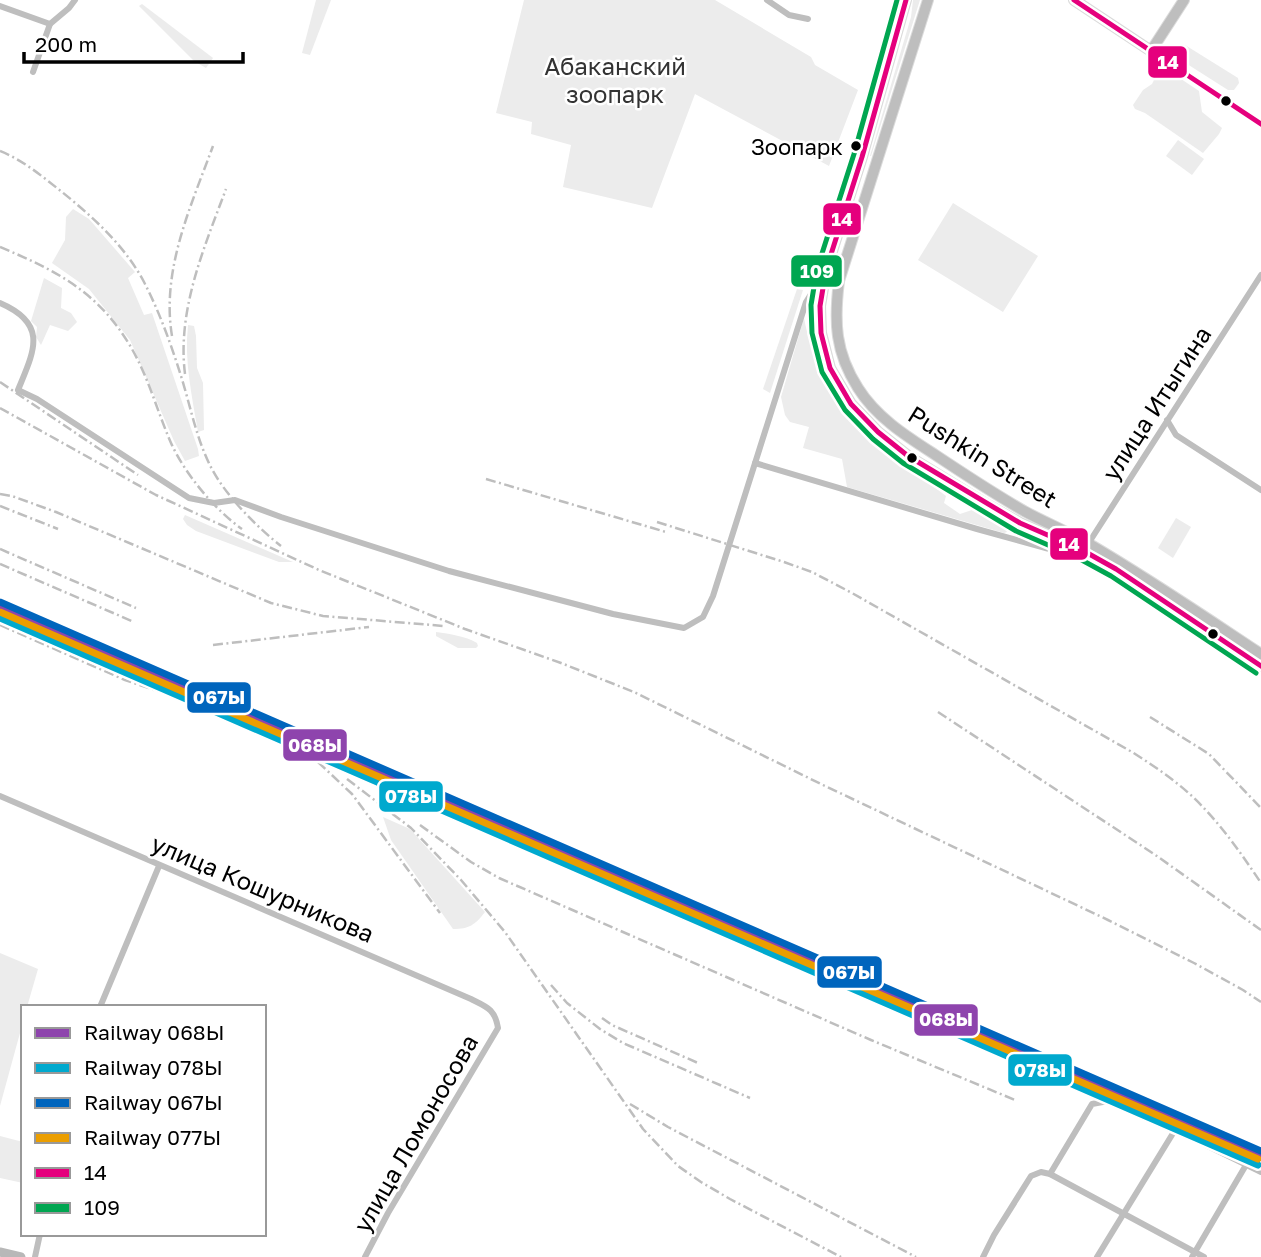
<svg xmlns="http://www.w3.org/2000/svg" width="1261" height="1257" viewBox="0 0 1261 1257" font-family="'Golos Text',sans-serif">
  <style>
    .green { fill: #ececec }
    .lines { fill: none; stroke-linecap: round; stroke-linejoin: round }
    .primary-casing { stroke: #dbdbdb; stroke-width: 12 }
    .street { stroke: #bebebe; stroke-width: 6 }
    .secondary { stroke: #b8b8b8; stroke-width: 9 }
    .primary { stroke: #bebebe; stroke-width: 10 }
    .rail { stroke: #bebebe; stroke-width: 2.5; stroke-dasharray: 10 3.5 2 3.5; stroke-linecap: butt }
    .bus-1-casing { stroke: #fff; stroke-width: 10 }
    .bus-2-casing { stroke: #fff; stroke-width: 10 }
    .bus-1 { stroke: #e5007d; stroke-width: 5 }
    .bus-2 { stroke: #00a651; stroke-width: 5 }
    .rail-1-casing { stroke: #fff; stroke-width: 12 }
    .rail-2-casing { stroke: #fff; stroke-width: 12 }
    .rail-3-casing { stroke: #fff; stroke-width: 12 }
    .rail-4-casing { stroke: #fff; stroke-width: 12 }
    .rail-1 { stroke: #8e44ad; stroke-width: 7 }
    .rail-2 { stroke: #00a9ce; stroke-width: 7 }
    .rail-3 { stroke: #0065bd; stroke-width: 7 }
    .rail-4 { stroke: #eb9e00; stroke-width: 7 }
    .bus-dot { fill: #000; stroke: #fff; stroke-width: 2.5 }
    .labels { text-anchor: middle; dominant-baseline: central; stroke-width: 5; stroke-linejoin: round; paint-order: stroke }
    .bus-label { font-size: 22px; fill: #000; stroke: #fff; text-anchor: end }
    .park-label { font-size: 24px; fill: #333; stroke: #fff }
    .street-label { font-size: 24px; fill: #000; stroke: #fff }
    .line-badge { stroke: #fff; stroke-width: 2.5 }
    .badge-label { font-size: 19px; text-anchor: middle; font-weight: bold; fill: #fff }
  </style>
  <rect width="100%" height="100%" fill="#fff"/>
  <g class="green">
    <polygon points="316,0 331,0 310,55 302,53"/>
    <polygon points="524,0 715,0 811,57 815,65 858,90 829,166 695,94 652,208 563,187 571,145 531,134 532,122 496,113"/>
    <polygon points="913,0 920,0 871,156 870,156 911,17"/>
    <polygon points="142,4 213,58 206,68 194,61 139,6"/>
    <polygon points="1179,45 1185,45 1238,78 1239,83 1234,90 1228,90 1184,62"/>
    <polygon points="1169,71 1199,91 1202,112 1222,128 1219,134 1203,153 1145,113 1135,109 1133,105 1143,90 1152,84 1157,74"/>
    <polygon points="1178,140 1204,159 1192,175 1166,156"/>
    <polygon points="953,203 1038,256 1003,312 918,260"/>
    <polygon points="73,209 89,219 135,272 128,278 144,315 152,313 198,449 199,456 185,461 174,441 130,340 89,289 52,263 65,240 66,217"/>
    <polygon points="44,278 62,288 61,308 71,313 77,322 68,331 50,325 41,345 36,337 37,327 31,321"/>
    <polygon points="797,289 803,290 770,393 763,389"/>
    <path d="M804,318C811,355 828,392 853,420C879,450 915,472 946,496L944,503L960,514L972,510L1005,528L1007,532L1004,533L847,487L842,459L803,448L809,427L790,422L785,415L781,397Z"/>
    <path d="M188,325L194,326L196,336L197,368L203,383L204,430L198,432C192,396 184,361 188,325Z"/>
    <polygon points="185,515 293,562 279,562 196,531 187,525 183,519"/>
    <polygon points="1176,518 1191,527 1173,558 1158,548"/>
    <path d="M436,632C450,634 465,636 477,643L478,646L476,648H458L436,636Z"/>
    <path d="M383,817L410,829L485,912C475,925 469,929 453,929L391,840Z"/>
    <polygon points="0,953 38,969 27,1007 23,1007 23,1022 0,1106"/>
    <polygon points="0,1136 23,1142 23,1183 0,1178"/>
  </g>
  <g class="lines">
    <defs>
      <g id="primary">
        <polyline points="906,0 862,157 826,270 820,306 821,333 830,368 851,404 878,432 908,456 988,505 1020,523 1082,550 1116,569 1261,666"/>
        <path d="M928,0L839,281C834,322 835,352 858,388C876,417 906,436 934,454C964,474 993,493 1024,511C1046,523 1069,532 1091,545C1149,579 1205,617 1261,654"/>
        <polyline points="1074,0 1151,51 1184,0"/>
      </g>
    </defs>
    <use href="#primary" class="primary-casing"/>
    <g class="street">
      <polyline points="767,0 789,15 808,19"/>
      <polyline points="0,6 50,24"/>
      <polyline points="1151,51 1261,124"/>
      <polyline points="33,72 50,24 69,8 75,0"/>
      <path d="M0,303C49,324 34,351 18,390L37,399L189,498L214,503L235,500L281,517L449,571L613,614L684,628L703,617L713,596L806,302L823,275"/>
      <polyline points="1167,420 1176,435 1261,490"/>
      <polyline points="755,463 977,529 1053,550 1076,550"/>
      <polyline points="1088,544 1261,275"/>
      <path d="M0,796L471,999C487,1007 495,1009 498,1028L388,1213L365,1257"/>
      <polyline points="100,1007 159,866"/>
      <polyline points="1050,1174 1092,1104 1108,1101 1175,1130 1261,1172"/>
      <polyline points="35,1257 40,1234"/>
      <polyline points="983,1257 994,1235 1031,1176 1041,1172 1050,1174 1204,1257"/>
      <polyline points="1097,1257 1175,1130"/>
      <polyline points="1192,1257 1246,1165"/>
    </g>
    <polyline class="secondary" points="0,1252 21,1257"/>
    <use href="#primary" class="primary"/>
    <g class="rail">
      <path d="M0,151C23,160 43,177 62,192C93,217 125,246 144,282C159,311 171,344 181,376C191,408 197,442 213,471C228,498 257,527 281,546"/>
      <path d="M0,247C55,270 97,291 129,344C148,375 157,411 171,443C185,474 214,509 242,529"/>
      <path d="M172,336C161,270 191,206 213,146"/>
      <path d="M185,374C177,310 204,248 226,189"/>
      <polyline points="0,382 138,475"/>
      <polyline points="0,408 156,495 319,570 465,629 561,663 634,692 823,785 1108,920 1194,963 1243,990 1261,1002"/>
      <polyline points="486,479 666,532"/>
      <polyline points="0,494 12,496 56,512 271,603 323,616 444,626"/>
      <polyline points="0,506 58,529"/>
      <path d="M657,522L784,562L812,572L852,593L1132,752C1154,766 1175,780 1194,798C1220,823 1241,853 1261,883"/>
      <polyline points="0,549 136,608"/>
      <polyline points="0,564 134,622"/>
      <polyline points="0,625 125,680 228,715"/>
      <polyline points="213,645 369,627"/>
      <polyline points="938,712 1154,854 1261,930"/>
      <polyline points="1150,717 1209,754 1261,808"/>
      <polyline points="318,762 352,794 440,913"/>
      <polyline points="347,779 411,828 461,880 505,932 643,1129 678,1166 701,1182 730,1199 841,1257"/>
      <polyline points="420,825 471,862 499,878 871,1040 1015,1100"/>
      <polyline points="551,985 567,1003 600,1029 623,1043 750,1098"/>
      <polyline points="602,1018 612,1025 698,1063"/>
      <polyline points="630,1104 668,1127 916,1257"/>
    </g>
    <defs>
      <g id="bus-1">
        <polyline points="906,0 862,157 826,270 820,306 821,333 830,368 851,404 878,432 908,456 1020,523 1082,550 1116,569 1261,666"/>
        <polyline points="1074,0 1261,124"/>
      </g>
      <polyline id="bus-2" points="897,0 854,154 817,269 811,305 812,333 822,372 845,410 873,439 903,463 1016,531 1078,558 1111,576 1256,673"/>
    </defs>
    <use href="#bus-1" class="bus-1-casing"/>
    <use href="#bus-2" class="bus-2-casing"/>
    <use href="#bus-1" class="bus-1"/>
    <use href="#bus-2" class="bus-2"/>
    <defs>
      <polyline id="rail-1" points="0,608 1261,1157"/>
      <polyline id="rail-2" points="0,618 1258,1165"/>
      <polyline id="rail-3" points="0,602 1261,1151"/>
      <polyline id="rail-4" points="0,612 1258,1159"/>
    </defs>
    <use href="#rail-1" class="rail-1-casing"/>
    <use href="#rail-2" class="rail-2-casing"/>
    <use href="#rail-3" class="rail-3-casing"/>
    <use href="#rail-4" class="rail-4-casing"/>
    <use href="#rail-1" class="rail-1"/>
    <use href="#rail-2" class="rail-2"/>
    <use href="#rail-3" class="rail-3"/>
    <use href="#rail-4" class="rail-4"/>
  </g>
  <g class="bus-dot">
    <circle cx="1226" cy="101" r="6"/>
    <circle cx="856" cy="146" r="6"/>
    <circle cx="912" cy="458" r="6"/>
    <circle cx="1213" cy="634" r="6"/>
  </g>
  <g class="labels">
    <g class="bus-label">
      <text x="843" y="146">Зоопарк</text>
    </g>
    <g class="park-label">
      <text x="615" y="65">Абаканский<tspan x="615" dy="28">зоопарк</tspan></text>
    </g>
    <g class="street-label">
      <text transform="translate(1156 403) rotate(-57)">улица Итыгина</text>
      <text transform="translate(983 456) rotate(32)">Pushkin Street</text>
      <text transform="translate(263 888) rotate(23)">улица Кошурникова</text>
      <text transform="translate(415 1133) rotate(-60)">улица Ломоносова</text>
    </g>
  </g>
  <g class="line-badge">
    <rect x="1147" y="45" width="41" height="34" rx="7" fill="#e5007d"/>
    <rect x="822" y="202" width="40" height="34" rx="7" fill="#e5007d"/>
    <rect x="790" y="254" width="53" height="34" rx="7" fill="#00a651"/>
    <rect x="1049" y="527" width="40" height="34" rx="7" fill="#e5007d"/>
    <rect x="186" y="681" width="66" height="33" rx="7" fill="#0065bd"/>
    <rect x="282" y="728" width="66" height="34" rx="7" fill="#8e44ad"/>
    <rect x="378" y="780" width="66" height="33" rx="7" fill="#00a9ce"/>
    <rect x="816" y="955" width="67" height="34" rx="7" fill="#0065bd"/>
    <rect x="913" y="1003" width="66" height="34" rx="7" fill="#8e44ad"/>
    <rect x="1007" y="1053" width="66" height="34" rx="7" fill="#00a9ce"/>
  </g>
  <g class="badge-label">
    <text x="1168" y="69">14</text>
    <text x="842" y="226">14</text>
    <text x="817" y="278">109</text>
    <text x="1069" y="551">14</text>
    <text x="219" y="704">067Ы</text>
    <text x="315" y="752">068Ы</text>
    <text x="411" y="803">078Ы</text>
    <text x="849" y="979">067Ы</text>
    <text x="946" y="1026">068Ы</text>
    <text x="1040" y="1077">078Ы</text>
  </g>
  <rect x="21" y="1005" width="245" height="231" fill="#ffffff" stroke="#999999" stroke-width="2"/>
  <rect x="35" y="1028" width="35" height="10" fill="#8e44ad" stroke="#999999" stroke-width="2"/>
  <text x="84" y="1040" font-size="21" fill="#000000">Railway 068Ы</text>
  <rect x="35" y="1063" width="35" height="10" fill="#00a9ce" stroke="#999999" stroke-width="2"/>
  <text x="84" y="1075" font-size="21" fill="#000000">Railway 078Ы</text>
  <rect x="35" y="1098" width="35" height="10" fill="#0065bd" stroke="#999999" stroke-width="2"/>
  <text x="84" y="1110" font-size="21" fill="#000000">Railway 067Ы</text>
  <rect x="35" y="1133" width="35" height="10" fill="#eb9e00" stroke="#999999" stroke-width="2"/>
  <text x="84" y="1145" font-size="21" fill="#000000">Railway 077Ы</text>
  <rect x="35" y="1168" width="35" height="10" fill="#e5007d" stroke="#999999" stroke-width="2"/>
  <text x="84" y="1180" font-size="21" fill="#000000">14</text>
  <rect x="35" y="1203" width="35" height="10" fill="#00a651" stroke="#999999" stroke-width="2"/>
  <text x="84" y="1215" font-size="21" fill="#000000">109</text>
  <path d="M24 52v10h219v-10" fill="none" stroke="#000000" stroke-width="3.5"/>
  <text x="35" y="52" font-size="21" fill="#000000" stroke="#ffffff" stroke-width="5" paint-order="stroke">200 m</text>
</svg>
